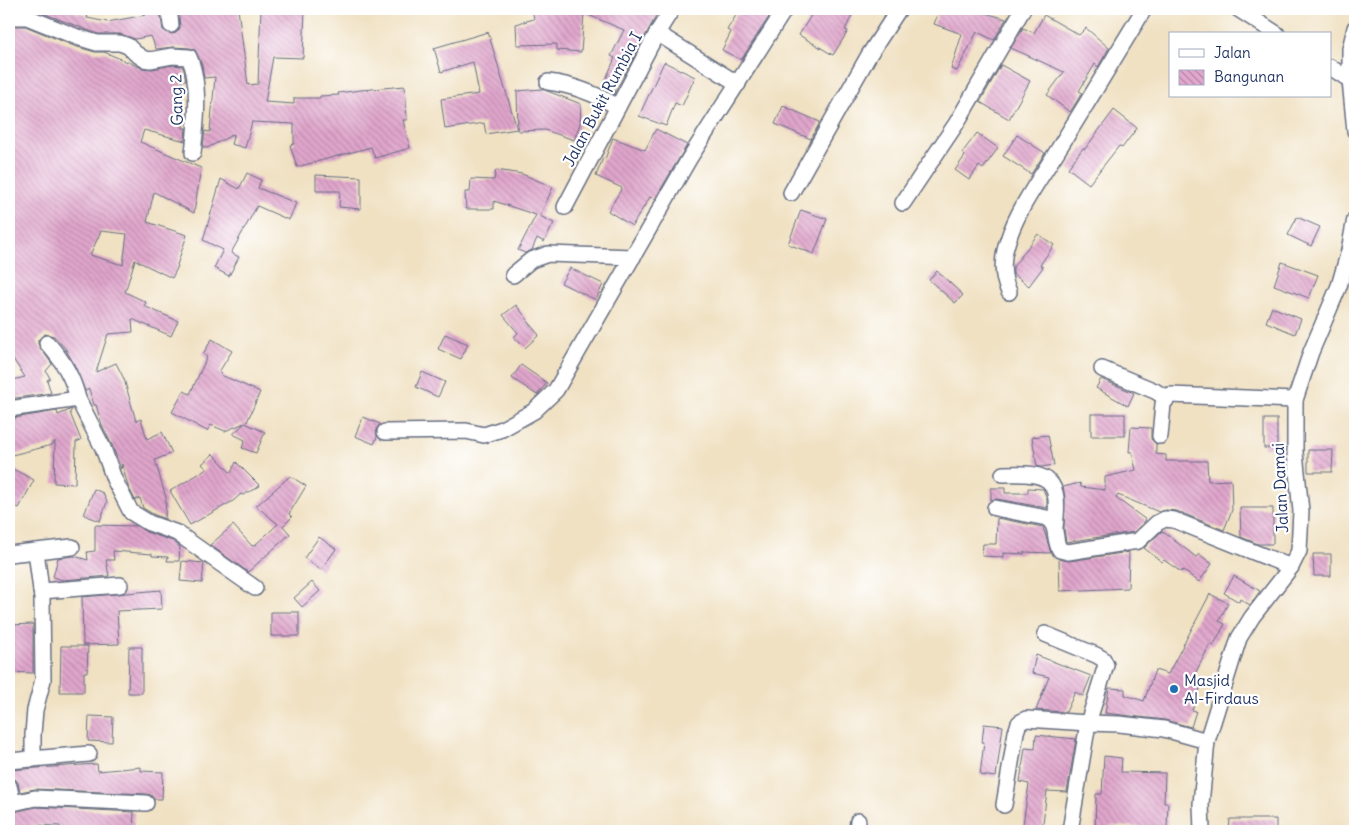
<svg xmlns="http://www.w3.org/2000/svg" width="1364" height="840" viewBox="0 0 1364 840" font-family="Delius,sans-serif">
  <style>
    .building { fill: url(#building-back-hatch); fill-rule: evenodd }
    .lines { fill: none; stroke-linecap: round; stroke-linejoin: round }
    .minor-casing { stroke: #666d81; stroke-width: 18 }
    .minor { stroke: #fff; stroke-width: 15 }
    .poi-dot { fill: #1f6fb2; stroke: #fff; stroke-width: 2 }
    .labels { text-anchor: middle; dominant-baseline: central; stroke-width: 4.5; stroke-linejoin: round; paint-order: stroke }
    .street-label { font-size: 16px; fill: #1b2f5e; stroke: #fff }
    .poi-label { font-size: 16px; fill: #1b2f5e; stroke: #fff; text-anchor: start }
  </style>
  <defs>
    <pattern id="building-back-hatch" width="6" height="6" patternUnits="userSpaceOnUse" patternTransform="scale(1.25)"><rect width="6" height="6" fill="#e1a6cc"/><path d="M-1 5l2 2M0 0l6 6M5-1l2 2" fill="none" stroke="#b688a9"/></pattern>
  </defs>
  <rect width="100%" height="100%" fill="#fff"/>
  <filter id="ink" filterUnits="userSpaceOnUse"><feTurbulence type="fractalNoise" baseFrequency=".02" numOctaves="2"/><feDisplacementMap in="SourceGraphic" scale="10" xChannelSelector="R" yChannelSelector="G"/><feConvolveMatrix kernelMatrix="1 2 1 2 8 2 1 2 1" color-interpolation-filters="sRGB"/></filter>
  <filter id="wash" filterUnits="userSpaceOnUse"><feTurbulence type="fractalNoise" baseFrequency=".0096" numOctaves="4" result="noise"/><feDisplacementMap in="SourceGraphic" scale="20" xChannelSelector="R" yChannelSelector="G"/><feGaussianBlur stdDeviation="1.12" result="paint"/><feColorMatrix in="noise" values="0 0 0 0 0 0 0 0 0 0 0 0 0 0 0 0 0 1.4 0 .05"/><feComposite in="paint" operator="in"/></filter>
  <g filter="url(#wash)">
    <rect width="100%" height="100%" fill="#f0e1c2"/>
    <g id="blocks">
      <g class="building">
        <polygon points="32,9 65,9 88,15 87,18 107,22 146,15 145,9 160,9 163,30 172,34 176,33 180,28 178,9 238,9 248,85 258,84 261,9 305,9 303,58 273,57 265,102 294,104 294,98 320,98 320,96 339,95 338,93 361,90 405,86 407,120 403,120 410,148 375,158 371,147 297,167 290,145 294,144 294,124 252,122 245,148 231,144 234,134 207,148 203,147 205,131 210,132 215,77 204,78 202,65 195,50 190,48 173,47 156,49 151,36 135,39 120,34 98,34"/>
        <polygon points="532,9 643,9 656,16 614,94 602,88 615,58 611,56 624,30 584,13 581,52 557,50 557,44 517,45 516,24 534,19"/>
        <polygon points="740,9 774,9 741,60 722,50 731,32 727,30"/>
        <polygon points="815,9 855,9 845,30 848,31 833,55 799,35"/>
        <polygon points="940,9 972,9 1006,19 994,40 977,32 957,71 951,69 962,34 934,24"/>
        <polygon points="1044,15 1079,35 1086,28 1109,48 1098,67 1095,64 1079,91 1082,93 1070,112 1047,95 1064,72 1011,48 1023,28 1034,33"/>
        <path d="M9,26H25L74,46L95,52H104L142,68L152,69L173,65L182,66L184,70L186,80H182L183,128H186L185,141L144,130L140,142L201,168L194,213L154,192L147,222L187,235L177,265L178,266L172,278L135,260L125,292L146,302L144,306L178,321L171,336L132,319L133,332L108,334L96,372L116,363L124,379L136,421L141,419L147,439L162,432L172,453L155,460L166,498L165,519L153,514L143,508L140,498L135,500L128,486L122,464L121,469L112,445L102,425L96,405H94L89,389L85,391L74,364L65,348L54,336L45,334L38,340V344L52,364L46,371L50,378L47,380L51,393L9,399V381L25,377L9,353ZM101,231L127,234L123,265L90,255Z"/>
        <polygon points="488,32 517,129 486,134 484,123 445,129 441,99 479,94 473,62 441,72 434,48"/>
        <polygon points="664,62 695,77 682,106 675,103 666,126 639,116"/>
        <polygon points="1001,65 1030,81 1009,119 980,102"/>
        <polygon points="542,89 581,104 580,124 574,140 545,130 518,131 517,91"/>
        <polygon points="783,106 820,122 811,139 775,124"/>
        <polygon points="1114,110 1137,128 1122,148 1119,146 1089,184 1068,168 1083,148 1085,149"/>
        <polygon points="656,129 687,145 655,199 650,197 632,226 608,211 622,188 596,176 603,158 605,159 613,138 645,150"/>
        <polygon points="977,133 998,148 983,169 979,166 969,180 955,170 965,156 962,153"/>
        <polygon points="1017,135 1045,153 1031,174 1003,156"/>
        <polygon points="496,170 522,174 553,187 540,216 554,223 544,242 537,238 532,250 525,253 518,250 536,215 494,201 494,209 466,209 465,192 470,192 471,179 494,180"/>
        <polygon points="247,173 261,180 258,188 296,203 289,220 257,206 231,253 239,257 229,276 214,268 223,250 203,240 221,179 239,189"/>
        <polygon points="316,175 361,177 361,209 339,207 340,191 316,191"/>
        <polygon points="801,210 827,219 814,254 788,244"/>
        <polygon points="1297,217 1320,227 1311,246 1288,235"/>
        <polygon points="1038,234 1054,245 1040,265 1043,267 1029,286 1013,274 1013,267"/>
        <polygon points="1282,262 1318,275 1309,298 1274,285"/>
        <polygon points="570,268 603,284 596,300 561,283"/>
        <polygon points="937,271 963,295 955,303 929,280"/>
        <polygon points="516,305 528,320 527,321 539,335 525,348 514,337 518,333 503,315"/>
        <polygon points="1272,307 1301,319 1295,334 1266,322"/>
        <polygon points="445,334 468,344 461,359 438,349"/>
        <polygon points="212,339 232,351 219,372 222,374 221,375 260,392 247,422 225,431 211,425 207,431 172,412 184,391 190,394 207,357 203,354"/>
        <polygon points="521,365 547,383 537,395 512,378"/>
        <polygon points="422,372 445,382 438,397 416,387"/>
        <polygon points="1101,379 1134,393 1128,406 1096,388"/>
        <polygon points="72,409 70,413 81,440 76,442 75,484 54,483 55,441 52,445 12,455 9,442 9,421 14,420 14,418 57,411 58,415"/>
        <rect x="1091" y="414" width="34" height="22"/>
        <polygon points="363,417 380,424 377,428 377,437 374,444 355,436"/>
        <rect x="1264" y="419" width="13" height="29"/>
        <polygon points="245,423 265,432 256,453 242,448 245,440 233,434"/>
        <polygon points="1131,427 1151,428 1151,439 1156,444 1156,454 1166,455 1166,461 1207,461 1208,481 1231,480 1232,510 1224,530 1177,511 1166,510 1159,512 1118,495 1116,498 1146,520 1134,532 1066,542 1064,529 1065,497 1063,487 1080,483 1081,487 1105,490 1105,477 1136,470 1132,452 1129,452"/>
        <polygon points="1048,435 1054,465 1041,467 1037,466 1032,437"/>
        <polygon points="1308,450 1333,450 1332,472 1308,472"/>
        <polygon points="213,454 231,473 236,462 260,486 243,495 241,494 233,501 190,525 170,491 207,469 202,464"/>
        <polygon points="9,467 34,480 19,508 9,503"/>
        <polygon points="290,476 306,486 289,514 292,517 283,526 290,534 248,572 210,545 233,525 252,546 255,545 278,524 256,506"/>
        <polygon points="991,488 1005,488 1005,493 1028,493 1028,488 1043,489 1047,499 1047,508 997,499 991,500"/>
        <polygon points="94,489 103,493 107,502 100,521 84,515"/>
        <polygon points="1240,508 1273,508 1273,544 1258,544 1241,537"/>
        <polygon points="997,518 1043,527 1051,553 1024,552 1024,554 1003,553 1003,557 982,556 983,544 996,544"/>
        <polygon points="95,525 137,526 146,532 173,541 180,547 179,561 167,561 168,557 152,556 152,554 113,551 114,560 106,560 109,576 63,580 53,577 58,558 74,556 88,560 87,552 95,551"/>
        <polygon points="1162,531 1196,557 1199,554 1212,564 1199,582 1183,570 1181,572 1164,560 1162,562 1144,548"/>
        <polygon points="319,537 336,549 321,570 304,558"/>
        <polygon points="1129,552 1128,588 1060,591 1059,559 1069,561"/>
        <polygon points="1313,554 1331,554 1331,576 1314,576"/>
        <polygon points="182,561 204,563 202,583 180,581"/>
        <polygon points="1234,576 1260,591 1250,605 1240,599 1239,602 1224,593"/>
        <polygon points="312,582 320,591 302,607 294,598"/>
        <polygon points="161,590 162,609 117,611 119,644 83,645 82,597"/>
        <polygon points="1210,594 1228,603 1219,621 1225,624 1213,646 1210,644 1191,682 1201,686 1192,710 1196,711 1191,727 1165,720 1105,713 1109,688 1125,689 1125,695 1144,701 1155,670 1168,674"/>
        <rect x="271" y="612" width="28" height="24"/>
        <polygon points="33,624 33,673 9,672 9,625"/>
        <polygon points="61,646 88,646 87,672 84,672 84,692 60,692"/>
        <polygon points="129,647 142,647 142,693 128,693"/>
        <polygon points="1036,655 1091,676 1083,696 1075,692 1066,712 1036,710 1049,677 1032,673"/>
        <polygon points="89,716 113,717 112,742 88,741"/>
        <polygon points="984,724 1003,726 996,777 980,775 984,742 982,742"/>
        <polygon points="1036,735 1076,739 1067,792 1047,791 1042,831 1022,831 1029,784 1020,782 1025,748 1035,749"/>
        <polygon points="1104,756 1122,758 1121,772 1165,773 1164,803 1168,803 1167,828 1110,826 1110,831 1095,831 1096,794 1102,794"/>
        <polygon points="97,764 98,771 141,767 141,771 163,772 162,799 154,799 151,795 146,794 35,789 20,792 18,783 15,779 10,777 9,770"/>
        <polygon points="36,807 134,812 133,831 60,831 60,826 29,825 28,831 9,831 9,813"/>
        <polygon points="1230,819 1276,819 1276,831 1229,831"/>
      </g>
    </g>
  </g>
  <g filter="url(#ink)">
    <use href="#blocks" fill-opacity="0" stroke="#666d81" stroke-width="1"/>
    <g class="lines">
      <defs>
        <g id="minor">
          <polyline points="169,9 171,25"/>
          <polyline points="1238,9 1277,34"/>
          <path d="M9,17H27L77,37L97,43H120L128,46L135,53L144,59L150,60L172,56L189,57C201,84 196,125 193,153"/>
          <polyline points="1355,28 1350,49 1350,80 1355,131"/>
          <polyline points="657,33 738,84"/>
          <polyline points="1330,67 1350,80"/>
          <path d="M548,82C573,85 596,94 618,107"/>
          <polyline points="791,193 869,55 899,9"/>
          <polyline points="903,203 956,124 1023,9"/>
          <polyline points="565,207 657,33 672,9"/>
          <polyline points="513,275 531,260 548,254 633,257"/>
          <path d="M1009,292C1001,275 1002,257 1008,240C1018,209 1039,180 1056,153C1086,105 1115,57 1144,9"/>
          <polyline points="1102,369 1155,391 1166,398"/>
          <polyline points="78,399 103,448 114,479 131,512 149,523 177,533 255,588"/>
          <path d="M9,409L78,399C73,377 62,359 47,343"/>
          <polyline points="385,432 466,431 484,435 502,429 534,411 556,390 689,159 785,9"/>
          <polyline points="1160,436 1163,404 1170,395 1295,400"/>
          <path d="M1003,474C1050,472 1061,478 1055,527"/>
          <path d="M995,508L1047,518C1059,526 1053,540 1060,550L1068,552L1138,541L1157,523L1165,519L1174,520L1291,567"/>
          <polyline points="9,554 72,547"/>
          <polyline points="41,591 120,585"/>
          <polyline points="1045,634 1096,655 1103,659 1106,665 1088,723 1070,831"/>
          <polyline points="33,759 33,734 35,710 43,680 42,598 36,551"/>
          <polyline points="9,761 89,754"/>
          <polyline points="9,786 13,803"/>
          <polyline points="9,804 35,798 146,803"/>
          <polyline points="1004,805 1016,732 1019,723 1026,719 1088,723 1119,724 1164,729 1207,741"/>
          <polyline points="857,831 858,821"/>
          <polyline points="1202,831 1201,804 1207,741 1239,638 1252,617 1291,567 1299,551 1301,511 1295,453 1295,400 1311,352 1339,286 1349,251 1355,219"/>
        </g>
      </defs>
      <use href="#minor" class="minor-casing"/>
      <use href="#minor" class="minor"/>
    </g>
  </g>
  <circle class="poi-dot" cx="1174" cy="689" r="5"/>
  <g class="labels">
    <g class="street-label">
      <text transform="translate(602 99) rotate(-62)">Jalan Bukit Rumbia I</text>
      <text transform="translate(176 100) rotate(-92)">Gang 2</text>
      <text transform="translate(1280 488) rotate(-93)">Jalan Damai</text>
    </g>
    <g class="poi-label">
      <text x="1184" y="680">Masjid<tspan x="1184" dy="18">Al-Firdaus</tspan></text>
    </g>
  </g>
  <rect width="1364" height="840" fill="none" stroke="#fff" stroke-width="30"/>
  <rect x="1169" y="32" width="162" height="65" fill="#ffffff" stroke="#a4acbf"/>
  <rect x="1179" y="49" width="25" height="8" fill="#ffffff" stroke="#a4acbf"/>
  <text x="1214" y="58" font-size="15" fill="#1b2f5e">Jalan</text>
  <rect x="1179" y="70" width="25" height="15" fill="url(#building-back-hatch)" stroke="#a4acbf"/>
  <text x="1214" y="82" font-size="15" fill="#1b2f5e">Bangunan</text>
</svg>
